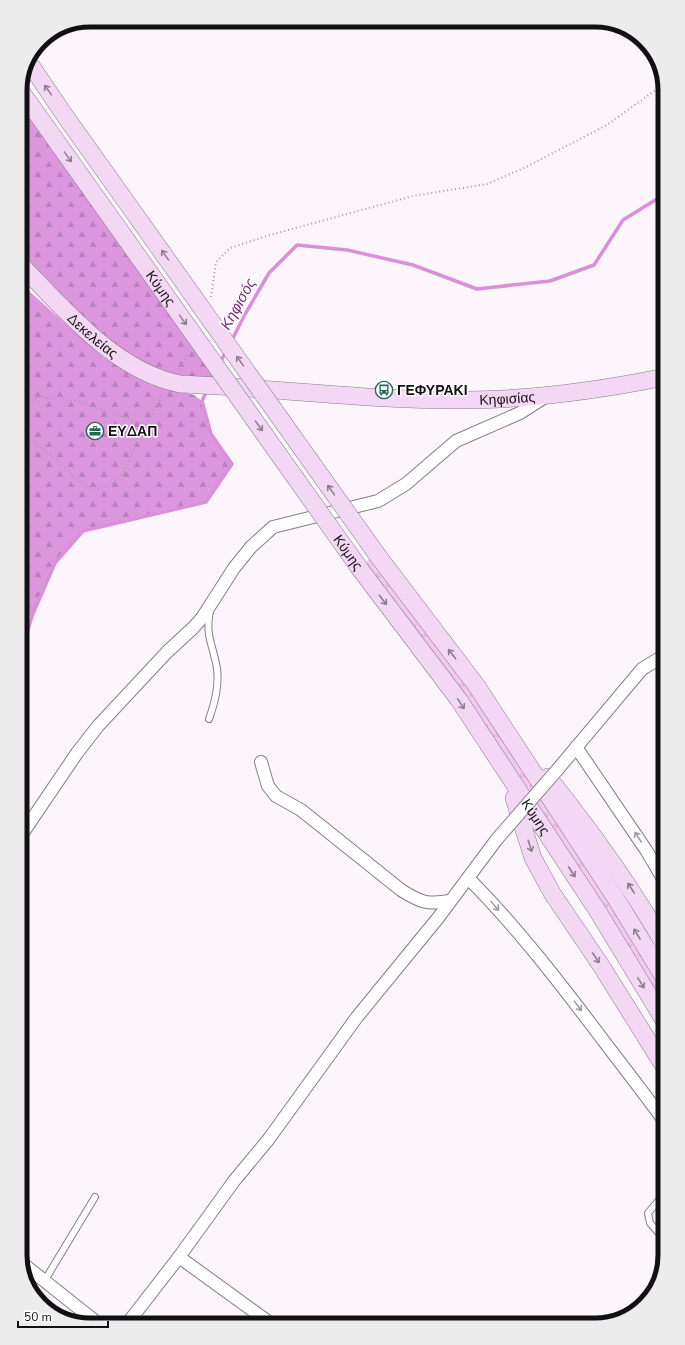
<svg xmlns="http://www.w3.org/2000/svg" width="685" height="1345" viewBox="0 0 685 1345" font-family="'Nunito Sans',sans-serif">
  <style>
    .grass { fill: url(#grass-tufts) }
    .forest { fill: url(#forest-firs) }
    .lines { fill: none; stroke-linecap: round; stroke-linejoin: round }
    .stream { stroke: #d891d9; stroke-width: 3.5 }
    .lane-casing { stroke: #857f85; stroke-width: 8 }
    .street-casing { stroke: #857f85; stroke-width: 14 }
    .secondary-casing { stroke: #857f85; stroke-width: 18 }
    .path { stroke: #a39ea3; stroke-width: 2; stroke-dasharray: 1 3; stroke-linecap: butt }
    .lane { stroke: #fff; stroke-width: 6 }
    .street { stroke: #fff; stroke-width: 12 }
    .secondary { stroke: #f3d7f4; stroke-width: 17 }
    .street-bridge-casing { stroke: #857f85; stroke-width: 14; stroke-linecap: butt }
    .secondary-bridge-casing { stroke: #857f85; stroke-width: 18; stroke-linecap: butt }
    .street-bridge { stroke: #fff; stroke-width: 12 }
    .secondary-bridge { stroke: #f3d7f4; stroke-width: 17 }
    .oneway { stroke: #8e7d8f }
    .oneway2 { stroke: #a19fa1 }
    .labels { text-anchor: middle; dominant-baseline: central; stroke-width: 3; stroke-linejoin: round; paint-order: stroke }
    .street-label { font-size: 14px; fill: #131013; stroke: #fff }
    .poi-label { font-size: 14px; font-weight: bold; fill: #131013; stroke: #fff; text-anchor: start }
    .water-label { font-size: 15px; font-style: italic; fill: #7b287e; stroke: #fff }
    .rim { fill: none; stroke: #131013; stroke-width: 5 }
  </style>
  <defs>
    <pattern id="grass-tufts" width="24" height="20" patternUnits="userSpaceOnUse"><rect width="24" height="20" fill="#f4c7f4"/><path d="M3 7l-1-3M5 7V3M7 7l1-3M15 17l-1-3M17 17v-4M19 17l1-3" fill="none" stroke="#d0aad0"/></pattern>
    <pattern id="forest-firs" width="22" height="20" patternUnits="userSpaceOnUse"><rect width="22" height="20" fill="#dc96de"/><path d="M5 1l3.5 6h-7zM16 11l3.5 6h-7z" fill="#bc80be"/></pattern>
  </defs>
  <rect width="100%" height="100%" fill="#fcf5fc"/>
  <polygon class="grass" points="371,558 470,689 611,903 665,993 665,1008 364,563"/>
  <g class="forest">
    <polygon points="20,98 221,385 180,380 136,363 84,319 20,255"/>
    <polygon points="20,283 103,357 152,385 180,391 194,395 202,401 211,434 232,464 206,502 83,531 55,563 32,616 20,613"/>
  </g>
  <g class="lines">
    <g class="stream">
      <polyline points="231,342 244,316 269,273 297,245 347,250 413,265 477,289 550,281 594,265 623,220 665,194"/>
      <polyline points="220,363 226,351"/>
      <polyline points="20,657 32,616 55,563 83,531 206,502 232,464 211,434 202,401 207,390"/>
    </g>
    <defs>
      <g id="lane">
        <path d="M209,719C216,700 221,679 215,659C210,638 206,633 210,611"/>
        <polyline points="665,1240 650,1223 648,1213 659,1200 665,1200"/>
        <polyline points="45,1280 95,1197"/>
      </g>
      <g id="street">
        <polyline points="576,747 646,850 665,882"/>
        <path d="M261,762L268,786L276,796L301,810L401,890C420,902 427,905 450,901"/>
        <polyline points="558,769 642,669 665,655"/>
        <polyline points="20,837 77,753 98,726 167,652 193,628 202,618 234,568 251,547 273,527 378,501 406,484 456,441 520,413 545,397"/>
        <path d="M468,878C519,929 563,987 606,1044C626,1070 646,1096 665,1122"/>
        <polyline points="179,1257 270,1323"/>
        <polyline points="22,1263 100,1325"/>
        <polyline points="127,1324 179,1257 234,1181 268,1140 357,1017 438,918 497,839"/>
      </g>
      <g id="secondary">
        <polyline points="32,67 63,113"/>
        <polyline points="20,90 45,125"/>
        <path id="s1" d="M20,264C65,310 115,371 180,384C276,388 373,401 470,400C535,399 601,390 665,377"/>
        <polyline points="378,556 476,685 615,897 665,979"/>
        <path id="s2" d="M360,569L459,700L597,910L665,1022"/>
        <path d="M548,777C591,831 631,885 665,946"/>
        <polyline points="514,798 533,858 552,893 602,967 665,1068"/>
      </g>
    </defs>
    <use href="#lane" class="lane-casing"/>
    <use href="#street" class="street-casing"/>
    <use href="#secondary" class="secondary-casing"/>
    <g class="path">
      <polyline points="211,297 216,262 230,248 270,235 413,196 487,184 524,168 607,125 664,84"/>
      <polyline points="179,370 188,352"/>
      <polyline points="20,411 27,403 38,397 78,401 146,425"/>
      <path d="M20,428C26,439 49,453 59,462C69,471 83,490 98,489C123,487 132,452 141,433C148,419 157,408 162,393"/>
    </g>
    <use href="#lane" class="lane"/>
    <use href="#street" class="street"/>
    <use href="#secondary" class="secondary"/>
    <defs>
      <polyline id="street-bridge" points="497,839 558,769"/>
      <g id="secondary-bridge">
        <polyline points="63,113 378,556"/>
        <path id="s3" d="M45,125L360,569"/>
      </g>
    </defs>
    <use href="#street-bridge" class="street-bridge-casing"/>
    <use href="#secondary-bridge" class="secondary-bridge-casing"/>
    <use href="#street-bridge" class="street-bridge"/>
    <use href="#secondary-bridge" class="secondary-bridge"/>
  </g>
  <defs><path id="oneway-shaft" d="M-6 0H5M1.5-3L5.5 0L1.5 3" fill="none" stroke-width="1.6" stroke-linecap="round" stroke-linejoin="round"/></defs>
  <g class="oneway">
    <use href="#oneway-shaft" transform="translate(48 90) rotate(-125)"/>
    <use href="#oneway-shaft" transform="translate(68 157) rotate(55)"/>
    <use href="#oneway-shaft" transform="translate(165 255) rotate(-125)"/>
    <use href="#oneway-shaft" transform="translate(183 320) rotate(55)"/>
    <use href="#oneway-shaft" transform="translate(240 361) rotate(-125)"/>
    <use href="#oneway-shaft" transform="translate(259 426) rotate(55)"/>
    <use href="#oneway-shaft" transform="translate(331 490) rotate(-125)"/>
    <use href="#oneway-shaft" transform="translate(383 600) rotate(53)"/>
    <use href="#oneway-shaft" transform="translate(452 654) rotate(-128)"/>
    <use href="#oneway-shaft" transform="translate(461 704) rotate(56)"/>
    <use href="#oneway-shaft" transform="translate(530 846) rotate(72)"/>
    <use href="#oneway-shaft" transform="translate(572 872) rotate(57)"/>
    <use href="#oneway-shaft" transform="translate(631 888) rotate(-123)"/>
    <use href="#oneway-shaft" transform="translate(637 934) rotate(-121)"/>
    <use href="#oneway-shaft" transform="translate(596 958) rotate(56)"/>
    <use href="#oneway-shaft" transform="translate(641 983) rotate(58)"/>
  </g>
  <g class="oneway2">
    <use href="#oneway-shaft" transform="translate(638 837) rotate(-123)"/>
    <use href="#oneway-shaft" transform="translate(495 906) rotate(49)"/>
    <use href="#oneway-shaft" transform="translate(578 1006) rotate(53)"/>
  </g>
  <defs>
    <symbol id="bus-ring" viewBox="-11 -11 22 22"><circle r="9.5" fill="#fff" stroke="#236758" stroke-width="1.5"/><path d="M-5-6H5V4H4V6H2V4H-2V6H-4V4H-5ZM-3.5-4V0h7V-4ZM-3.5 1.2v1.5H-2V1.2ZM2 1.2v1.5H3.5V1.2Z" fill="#236758"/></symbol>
    <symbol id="office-ring" viewBox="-11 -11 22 22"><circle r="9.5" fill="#fff" stroke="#236758" stroke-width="1.5"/><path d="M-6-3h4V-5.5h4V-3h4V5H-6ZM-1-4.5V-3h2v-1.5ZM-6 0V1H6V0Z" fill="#236758"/></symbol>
  </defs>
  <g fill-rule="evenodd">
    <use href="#bus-ring" x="374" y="380" width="20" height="20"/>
    <use href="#office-ring" x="85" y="421" width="20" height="20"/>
  </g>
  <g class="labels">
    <g class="street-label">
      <text stroke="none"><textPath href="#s3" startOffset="200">Κύμης</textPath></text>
      <text stroke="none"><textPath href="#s1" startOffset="102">Δεκελείας</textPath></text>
      <text stroke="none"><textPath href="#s1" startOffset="531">Κηφισίας</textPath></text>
      <text stroke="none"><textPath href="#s3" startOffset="524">Κύμης</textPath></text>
      <text stroke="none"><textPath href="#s2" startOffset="304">Κύμης</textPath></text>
    </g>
    <g class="poi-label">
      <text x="397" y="390">ΓΕΦΥΡΑΚΙ</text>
      <text x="108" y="431">ΕΥΔΑΠ</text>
    </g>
    <g class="water-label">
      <text transform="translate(238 304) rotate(-61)">Κηφισός</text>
    </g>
  </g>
  <path d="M0 0H685V1345H0ZM90 27H595A63 63 0 0 1 658 90V1255A63 63 0 0 1 595 1318H90A63 63 0 0 1 27 1255V90A63 63 0 0 1 90 27Z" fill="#ececec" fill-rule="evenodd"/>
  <path class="rim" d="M90 27H595A63 63 0 0 1 658 90V1255A63 63 0 0 1 595 1318H90A63 63 0 0 1 27 1255V90A63 63 0 0 1 90 27Z"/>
  <path d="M18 1321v6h90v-6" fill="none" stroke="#131013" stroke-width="2"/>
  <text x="24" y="1321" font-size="12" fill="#131013" stroke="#ffffff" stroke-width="3" paint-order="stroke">50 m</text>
</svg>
